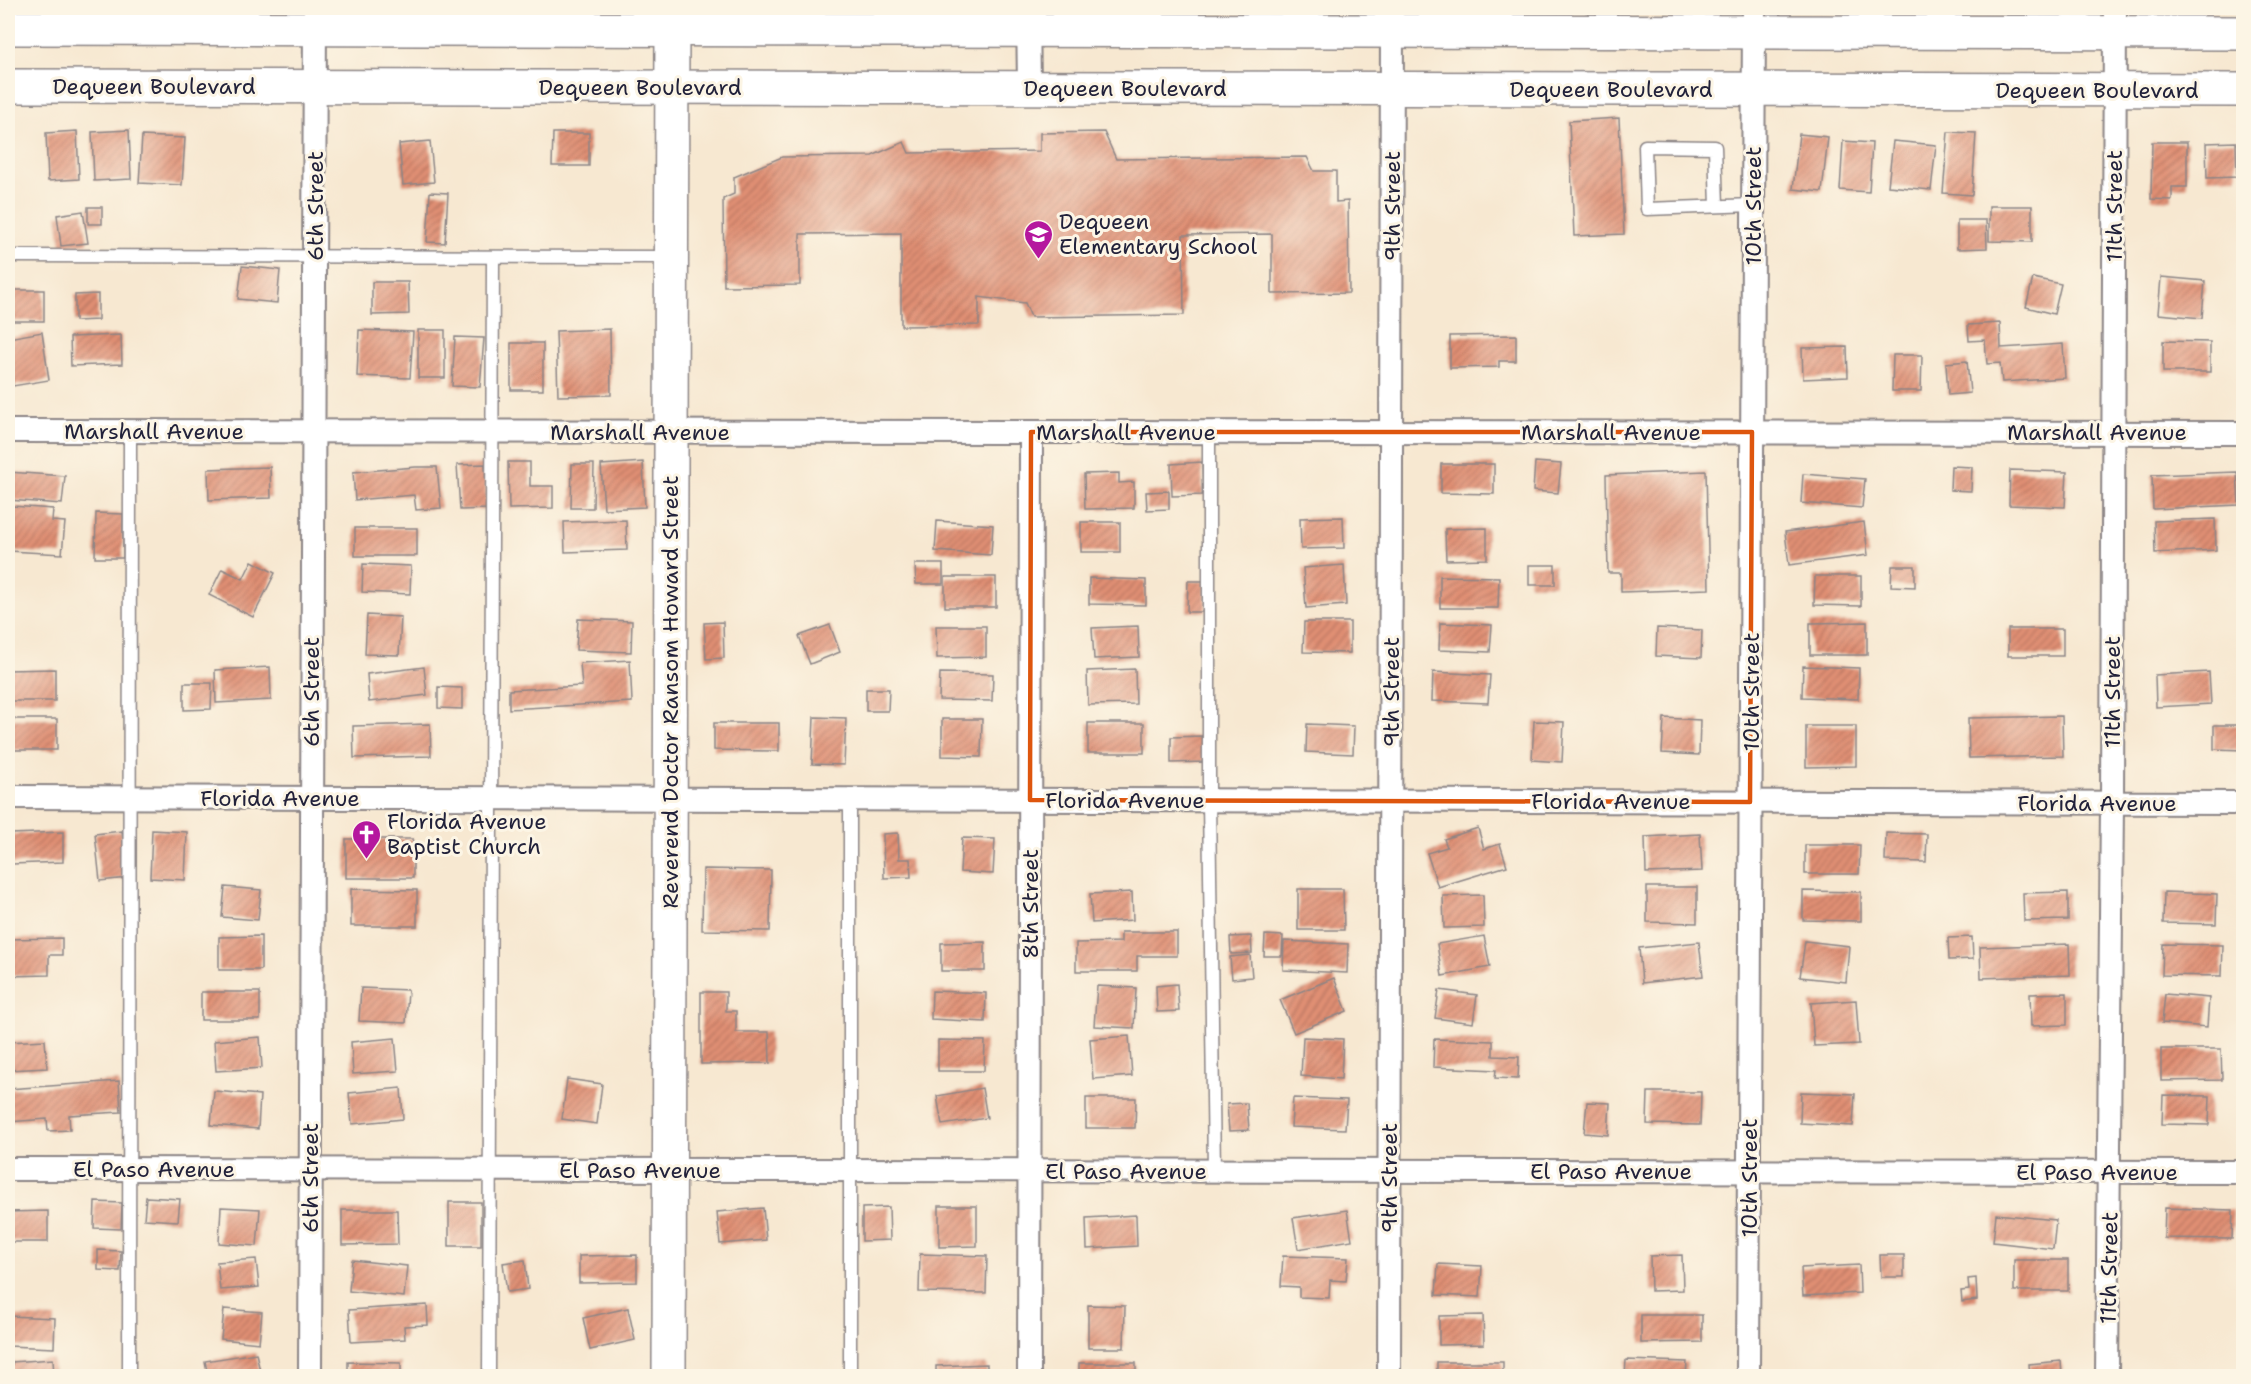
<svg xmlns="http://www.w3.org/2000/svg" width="2251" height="1384" viewBox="0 0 2251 1384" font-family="'Shantell Sans',sans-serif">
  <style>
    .building { fill: url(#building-hatch) }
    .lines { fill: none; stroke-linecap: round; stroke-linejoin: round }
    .lane-casing { stroke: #8c8586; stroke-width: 15 }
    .street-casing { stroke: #8c8586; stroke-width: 26 }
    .secondary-casing { stroke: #8c8586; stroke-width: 36 }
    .lane { stroke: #fff; stroke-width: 12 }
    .street { stroke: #fff; stroke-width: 22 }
    .secondary { stroke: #fff; stroke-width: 33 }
    .marked { fill: none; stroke: #de560e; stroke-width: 4.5; stroke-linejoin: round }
    .labels { text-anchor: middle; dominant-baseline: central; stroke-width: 6; stroke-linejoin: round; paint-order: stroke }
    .street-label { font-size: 22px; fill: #22223b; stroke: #fcf5e5 }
    .poi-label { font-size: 22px; fill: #22223b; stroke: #fcf5e5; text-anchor: start }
  </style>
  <defs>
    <pattern id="building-hatch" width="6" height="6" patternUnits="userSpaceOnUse" patternTransform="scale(1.5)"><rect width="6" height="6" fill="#e08f73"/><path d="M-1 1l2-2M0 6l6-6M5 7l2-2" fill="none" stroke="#b57460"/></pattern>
  </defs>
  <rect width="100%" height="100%" fill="#fcf5e5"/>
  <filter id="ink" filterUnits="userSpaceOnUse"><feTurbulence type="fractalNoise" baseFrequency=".0167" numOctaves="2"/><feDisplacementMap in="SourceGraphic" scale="12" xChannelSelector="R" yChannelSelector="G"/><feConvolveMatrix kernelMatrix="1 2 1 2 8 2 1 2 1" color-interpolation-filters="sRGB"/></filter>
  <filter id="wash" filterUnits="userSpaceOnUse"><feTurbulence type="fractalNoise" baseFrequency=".008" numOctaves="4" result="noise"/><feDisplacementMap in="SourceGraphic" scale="24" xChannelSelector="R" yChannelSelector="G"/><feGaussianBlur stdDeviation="1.35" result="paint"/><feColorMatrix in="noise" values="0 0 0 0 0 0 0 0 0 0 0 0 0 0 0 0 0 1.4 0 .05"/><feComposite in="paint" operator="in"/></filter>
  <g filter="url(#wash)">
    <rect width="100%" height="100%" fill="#f7e8d1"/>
    <g id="blocks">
      <g class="building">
        <polygon points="1619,118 1624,234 1574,236 1569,121"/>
        <polygon points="129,130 131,179 94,181 92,132"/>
        <polygon points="77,131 79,179 48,181 46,133"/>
        <polygon points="1104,132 1116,159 1307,157 1314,171 1336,171 1336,202 1348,201 1349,293 1272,294 1272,234 1183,235 1184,315 1031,317 1025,303 979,297 979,325 901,326 901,233 800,234 800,285 724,286 723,199 734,194 734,177 782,157 872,156 904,142 909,153 1040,151 1040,133"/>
        <polygon points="1948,132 1976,133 1972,195 1943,193"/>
        <polygon points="553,133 589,133 589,166 552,166"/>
        <polygon points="1799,134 1828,137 1822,192 1793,189"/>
        <polygon points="142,136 185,138 182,185 139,183"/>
        <polygon points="430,141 434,182 403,185 399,144"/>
        <polygon points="1843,141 1872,143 1869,192 1840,190"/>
        <polygon points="1893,141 1936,145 1931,190 1888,186"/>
        <polygon points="2152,142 2187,142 2187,187 2172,187 2172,200 2151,199"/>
        <polygon points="2236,142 2237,177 2207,178 2206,143"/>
        <polygon points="430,192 448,193 445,243 427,242"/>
        <polygon points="1989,206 2032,206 2032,242 1989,241"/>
        <rect x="88" y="207" width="14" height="17"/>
        <polygon points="83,211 88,243 61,246 57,215"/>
        <polygon points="1957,220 1986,220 1987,248 1957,249"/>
        <polygon points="242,266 280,270 277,303 238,299"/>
        <polygon points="2161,277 2205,281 2202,318 2158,314"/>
        <polygon points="2033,278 2061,284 2054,314 2026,307"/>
        <polygon points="372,282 408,282 409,314 372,315"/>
        <rect x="8" y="290" width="36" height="31"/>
        <polygon points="98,294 98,320 75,321 75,295"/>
        <polygon points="2000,323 2001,348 2063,344 2065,378 2002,382 2000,363 1987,364 1985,340 1969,341 1968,325"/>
        <polygon points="610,329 611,395 558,396 556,331"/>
        <polygon points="359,330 413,332 410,378 357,376"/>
        <rect x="418" y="330" width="27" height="48"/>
        <polygon points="42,332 49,380 13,386 8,338"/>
        <polygon points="121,335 122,364 71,366 70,337"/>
        <polygon points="1516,335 1516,361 1499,361 1499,367 1450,368 1450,336"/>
        <polygon points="455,337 484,338 480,387 452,386"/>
        <polygon points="2163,341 2210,342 2210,372 2163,372"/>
        <rect x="511" y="343" width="32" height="47"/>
        <polygon points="1847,347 1848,377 1803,379 1802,348"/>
        <polygon points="1893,355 1922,355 1921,391 1892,391"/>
        <polygon points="1967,361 1970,393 1948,395 1946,363"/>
        <polygon points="508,462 530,462 530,486 553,486 553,508 509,509"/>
        <polygon points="643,462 645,507 604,509 601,465"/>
        <polygon points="1202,462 1203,495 1172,496 1171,464"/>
        <polygon points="1535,462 1561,464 1558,493 1533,491"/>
        <polygon points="485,464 487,509 460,510 457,465"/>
        <polygon points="572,464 594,464 593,508 571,508"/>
        <polygon points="1441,464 1494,464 1494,494 1441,493"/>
        <polygon points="1951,466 1972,467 1971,491 1950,490"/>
        <polygon points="270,467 271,498 209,500 208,469"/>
        <polygon points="416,467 437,467 441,508 416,510 414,495 355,500 353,472"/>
        <polygon points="2010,470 2067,472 2065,507 2009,505"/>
        <polygon points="1706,471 1709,589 1621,592 1621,573 1608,573 1606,475"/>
        <polygon points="8,472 65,476 62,504 8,500"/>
        <polygon points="2237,472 2239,505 2153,509 2152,475"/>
        <polygon points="1119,473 1119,483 1134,482 1134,508 1085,509 1084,474"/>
        <polygon points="1803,474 1865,479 1862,508 1801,503"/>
        <polygon points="1169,491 1169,509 1147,510 1146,492"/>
        <polygon points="12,506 53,509 52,521 65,522 62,554 9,551"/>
        <polygon points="96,513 123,514 123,558 95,558"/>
        <polygon points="1343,517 1344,548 1301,549 1300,518"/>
        <polygon points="2215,519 2216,550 2155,553 2154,521"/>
        <polygon points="626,520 627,550 565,552 564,522"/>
        <polygon points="937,521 993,525 991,555 935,551"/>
        <rect x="1081" y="522" width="39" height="30"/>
        <polygon points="1864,522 1868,555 1789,565 1785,532"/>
        <rect x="355" y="528" width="62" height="28"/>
        <polygon points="1487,528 1487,559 1446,560 1445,529"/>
        <polygon points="252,561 275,573 253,617 209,595 222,569 243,579"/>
        <polygon points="363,564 411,566 410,594 362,592"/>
        <polygon points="915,564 943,564 943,584 916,584"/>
        <polygon points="1344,565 1346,605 1306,608 1303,568"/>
        <rect x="1529" y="565" width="26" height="20"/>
        <polygon points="1892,566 1915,566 1915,587 1891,586"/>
        <polygon points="1440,576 1499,577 1498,608 1440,608"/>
        <polygon points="1815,576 1861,576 1861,606 1814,605"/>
        <rect x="945" y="577" width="51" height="30"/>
        <polygon points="1089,578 1146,580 1146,605 1089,604"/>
        <polygon points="1188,581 1206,581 1206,612 1187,612"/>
        <polygon points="367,615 401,617 399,655 365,654"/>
        <polygon points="578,619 632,621 631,652 576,650"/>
        <polygon points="723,622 724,658 706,659 704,623"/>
        <polygon points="1304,622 1350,622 1350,653 1303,652"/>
        <polygon points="1867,622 1867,655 1810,655 1810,623"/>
        <polygon points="1440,623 1492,625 1490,652 1439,650"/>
        <polygon points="830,625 840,652 810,664 799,636"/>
        <polygon points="936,626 986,626 986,657 937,658"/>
        <polygon points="1138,626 1139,657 1094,659 1092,628"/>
        <polygon points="1657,628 1702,630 1701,658 1656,656"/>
        <rect x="2008" y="629" width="55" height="27"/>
        <polygon points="630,660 632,702 509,709 509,690 582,686 580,663"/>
        <polygon points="1803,666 1859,668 1858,699 1802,697"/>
        <polygon points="270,667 271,700 216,703 215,670"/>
        <polygon points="424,667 427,695 369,702 367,674"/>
        <polygon points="55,669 55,701 8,701 8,670"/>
        <polygon points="1135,669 1136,704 1088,705 1087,671"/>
        <polygon points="1433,672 1490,675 1488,703 1432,701"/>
        <polygon points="2209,672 2211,704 2156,707 2155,675"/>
        <polygon points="940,673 993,674 992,701 939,700"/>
        <polygon points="184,683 212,683 211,709 184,710"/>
        <polygon points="438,687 462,688 462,709 438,708"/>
        <polygon points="866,689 889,689 888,711 866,711"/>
        <polygon points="2062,716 2063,756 1969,758 1968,718"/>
        <polygon points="814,717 846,718 844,765 812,764"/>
        <polygon points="1664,718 1700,720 1699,755 1662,753"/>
        <rect x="8" y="719" width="49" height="31"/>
        <polygon points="942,719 982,719 981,757 942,756"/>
        <polygon points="1534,721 1564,722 1562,762 1532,760"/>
        <polygon points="714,723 779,723 779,751 714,750"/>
        <rect x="1088" y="723" width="56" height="30"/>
        <polygon points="430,724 431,756 354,758 353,726"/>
        <polygon points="1307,724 1354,726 1353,754 1306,752"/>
        <polygon points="2214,725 2244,725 2244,750 2214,749"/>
        <polygon points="1806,726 1856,726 1856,766 1806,767"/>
        <polygon points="1203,736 1204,762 1171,763 1171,737"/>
        <polygon points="1478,828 1484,849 1500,844 1507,866 1438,887 1427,853 1447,847 1444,839"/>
        <polygon points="152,830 187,832 185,880 150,878"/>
        <polygon points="122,831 127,878 100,881 95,834"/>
        <polygon points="63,832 63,862 12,864 11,834"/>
        <polygon points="898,833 899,859 910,859 911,877 884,878 883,834"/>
        <polygon points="1886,833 1927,834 1926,862 1885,861"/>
        <polygon points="1700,834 1702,871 1646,873 1645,837"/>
        <polygon points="962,838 995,839 993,874 960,872"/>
        <rect x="346" y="839" width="67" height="39"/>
        <polygon points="1805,845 1860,845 1859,874 1805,874"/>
        <polygon points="703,869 771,870 770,931 702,930"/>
        <polygon points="225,887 261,890 258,920 222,917"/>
        <polygon points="1647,887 1697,887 1697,923 1647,922"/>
        <polygon points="351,889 417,890 417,926 351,926"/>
        <polygon points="1298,889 1343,889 1344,930 1298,930"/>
        <polygon points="1803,891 1861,892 1861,921 1803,920"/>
        <polygon points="1132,892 1133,920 1092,923 1090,894"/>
        <polygon points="2068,892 2068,920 2024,921 2023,893"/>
        <polygon points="2164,892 2217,894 2216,924 2163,923"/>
        <polygon points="1483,895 1484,927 1444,928 1443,896"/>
        <polygon points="1121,932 1177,932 1177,956 1137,956 1137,971 1076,971 1076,943 1121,942"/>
        <polygon points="1265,935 1283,936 1282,956 1264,956"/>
        <polygon points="261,936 261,970 219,970 219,937"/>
        <polygon points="1251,936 1252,953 1231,954 1230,937"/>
        <polygon points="1484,936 1490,967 1442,976 1437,944"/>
        <polygon points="1972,937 1973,959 1949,960 1948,938"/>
        <polygon points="62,938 62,955 49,955 49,975 8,976 8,939"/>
        <polygon points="1284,941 1348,944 1347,973 1283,970"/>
        <polygon points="1805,941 1849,946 1846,982 1800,977"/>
        <polygon points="985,942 985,971 941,971 941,943"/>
        <polygon points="1699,942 1703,976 1642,983 1639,948"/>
        <polygon points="2069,944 2070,975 1981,978 1980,947"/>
        <polygon points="2163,944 2223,945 2222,976 2162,975"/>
        <polygon points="1250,955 1252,977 1232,979 1230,957"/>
        <polygon points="1334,978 1347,1011 1294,1033 1280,1000"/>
        <polygon points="1177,984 1179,1011 1157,1012 1156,986"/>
        <polygon points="1097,986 1136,988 1134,1028 1094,1026"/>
        <polygon points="361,988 408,990 406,1023 359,1021"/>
        <polygon points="1439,990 1477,995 1473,1023 1435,1018"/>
        <polygon points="932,991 986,993 985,1022 931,1019"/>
        <rect x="201" y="992" width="59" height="28"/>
        <polygon points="701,992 726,992 726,1011 736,1011 736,1032 769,1032 770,1063 701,1064"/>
        <polygon points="2067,993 2067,1025 2031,1026 2030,994"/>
        <polygon points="2165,994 2209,998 2207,1027 2162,1023"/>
        <polygon points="1856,1000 1859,1044 1814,1046 1811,1003"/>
        <polygon points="1129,1036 1132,1076 1093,1079 1090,1039"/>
        <polygon points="260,1037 262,1068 216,1071 214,1041"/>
        <polygon points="1303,1037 1343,1039 1341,1079 1301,1076"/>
        <polygon points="395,1038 398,1071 353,1074 351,1042"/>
        <polygon points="1434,1039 1493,1041 1493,1056 1519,1057 1518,1079 1495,1078 1496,1070 1433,1067"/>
        <polygon points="45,1040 47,1068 8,1070 8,1042"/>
        <polygon points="938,1040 985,1041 984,1071 938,1071"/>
        <polygon points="2161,1049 2221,1049 2222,1080 2161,1081"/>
        <polygon points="567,1079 602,1084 597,1124 562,1119"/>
        <polygon points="119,1081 121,1112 69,1115 70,1130 48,1131 47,1119 8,1122 8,1089"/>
        <polygon points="401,1088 403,1119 352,1124 349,1093"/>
        <polygon points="982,1088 987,1118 942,1125 937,1096"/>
        <polygon points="214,1091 260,1095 258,1129 211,1125"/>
        <polygon points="1648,1092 1701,1092 1700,1125 1647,1124"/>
        <polygon points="1801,1092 1855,1094 1853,1126 1800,1123"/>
        <polygon points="2163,1095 2210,1096 2209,1125 2162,1124"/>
        <polygon points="1086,1098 1136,1098 1135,1128 1086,1128"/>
        <polygon points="1293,1098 1347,1100 1345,1129 1291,1127"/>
        <polygon points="1587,1102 1610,1103 1608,1135 1584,1133"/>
        <polygon points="1247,1103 1249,1130 1229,1131 1227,1104"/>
        <polygon points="146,1197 180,1199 178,1221 144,1219"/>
        <polygon points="95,1202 122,1203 121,1229 94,1228"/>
        <rect x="449" y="1202" width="32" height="44"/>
        <polygon points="939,1206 977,1206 977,1246 939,1247"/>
        <polygon points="221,1207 260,1209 257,1246 219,1243"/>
        <polygon points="889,1207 890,1240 862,1241 862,1208"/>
        <polygon points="763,1208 766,1240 720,1244 717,1212"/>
        <polygon points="2165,1208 2233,1210 2232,1239 2164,1238"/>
        <polygon points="342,1210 397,1210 398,1244 342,1245"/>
        <polygon points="1347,1210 1352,1240 1298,1249 1293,1218"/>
        <polygon points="48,1211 48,1242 8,1242 8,1212"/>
        <polygon points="1996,1214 2056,1220 2053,1249 1993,1242"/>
        <polygon points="1136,1215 1137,1246 1087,1249 1086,1218"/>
        <polygon points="98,1250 121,1251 120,1271 98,1270"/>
        <polygon points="920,1254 987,1256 986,1293 919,1292"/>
        <polygon points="637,1255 637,1282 579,1283 579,1256"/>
        <polygon points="1682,1255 1683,1290 1651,1291 1650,1256"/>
        <polygon points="1880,1255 1904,1255 1904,1277 1881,1277"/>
        <polygon points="1283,1256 1348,1258 1346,1281 1330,1280 1329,1298 1299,1297 1299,1287 1281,1286"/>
        <polygon points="256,1259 259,1287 220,1290 217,1262"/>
        <polygon points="352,1260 407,1266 404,1297 349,1291"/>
        <polygon points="525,1260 528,1289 507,1292 503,1263"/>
        <rect x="2014" y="1260" width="54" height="31"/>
        <polygon points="1438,1264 1482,1266 1480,1297 1436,1295"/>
        <polygon points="1859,1265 1860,1293 1803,1296 1801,1268"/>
        <polygon points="1976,1278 1977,1300 1962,1302 1961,1291 1969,1290 1968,1279"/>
        <polygon points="427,1305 428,1325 404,1326 405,1339 351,1342 349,1310"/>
        <polygon points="1088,1305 1125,1306 1124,1348 1088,1348"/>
        <polygon points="628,1308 635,1340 590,1350 583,1318"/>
        <polygon points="224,1309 262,1312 259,1343 221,1339"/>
        <polygon points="1483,1315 1484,1344 1439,1345 1439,1316"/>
        <polygon points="1641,1315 1702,1315 1702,1342 1641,1343"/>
        <polygon points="8,1316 55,1318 54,1348 8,1346"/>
        <polygon points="256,1353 261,1376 208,1376 205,1361"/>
        <polygon points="53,1359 54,1376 13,1376 12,1362"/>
        <polygon points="1626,1360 1687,1362 1686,1376 1625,1376"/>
        <polygon points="2061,1361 2062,1376 2030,1376 2029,1364"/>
        <polygon points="348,1362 401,1363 401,1376 348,1376"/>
        <rect x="1437" y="1362" width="66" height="14"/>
        <rect x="1079" y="1363" width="57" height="13"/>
        <polygon points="987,1364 987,1376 936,1376 936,1366"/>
      </g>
    </g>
  </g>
  <g filter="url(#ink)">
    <use href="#blocks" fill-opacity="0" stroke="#8c8586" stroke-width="1.5"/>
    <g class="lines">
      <defs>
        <g id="lane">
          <polyline points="1717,206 1715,147 1645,146 1647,209 1753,205"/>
          <polyline points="8,256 670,257"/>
          <polyline points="1209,432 1209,800 1214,1171"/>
          <polyline points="850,799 850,1376"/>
          <polyline points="129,1376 130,431"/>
          <polyline points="489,1376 493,258"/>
        </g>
        <g id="street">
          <polyline points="1028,8 1029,88"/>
          <polyline points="8,431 2244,433"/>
          <polyline points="8,797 2244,803"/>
          <polyline points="8,1169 2244,1172"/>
          <polyline points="310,1376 315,8"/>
          <polyline points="1029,1376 1031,432"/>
          <polyline points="1389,1376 1392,8"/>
          <polyline points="1748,1376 1754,8"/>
          <polyline points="2107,1376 2112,803 2115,8"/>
        </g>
        <g id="secondary">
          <polyline points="8,28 2244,33"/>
          <polyline points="8,86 2244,90"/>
          <polyline points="669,1376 672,9"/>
        </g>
      </defs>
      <use href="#lane" class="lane-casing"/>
      <use href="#street" class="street-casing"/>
      <use href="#secondary" class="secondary-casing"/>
      <use href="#lane" class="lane"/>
      <use href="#street" class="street"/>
      <use href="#secondary" class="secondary"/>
    </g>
  </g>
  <path class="marked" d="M1031,432H1752L1750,802L1030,800Z"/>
  <defs>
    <symbol id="school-pin" viewBox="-11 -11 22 30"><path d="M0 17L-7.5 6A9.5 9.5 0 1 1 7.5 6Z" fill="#b5179e" stroke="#fcf5e5"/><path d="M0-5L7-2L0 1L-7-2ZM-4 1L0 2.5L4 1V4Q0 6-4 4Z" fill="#fff"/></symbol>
    <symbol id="church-pin" viewBox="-11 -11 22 30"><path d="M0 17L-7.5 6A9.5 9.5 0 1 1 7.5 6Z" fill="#b5179e" stroke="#fcf5e5"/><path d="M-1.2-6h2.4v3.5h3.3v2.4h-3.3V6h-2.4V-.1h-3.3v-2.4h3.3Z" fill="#fff"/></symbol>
  </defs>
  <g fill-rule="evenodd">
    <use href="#school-pin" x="1022" y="218" width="33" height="45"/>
    <use href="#church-pin" x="350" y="818" width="33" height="45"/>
  </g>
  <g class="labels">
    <g class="street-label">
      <text x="154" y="86">Dequeen Boulevard</text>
      <text x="640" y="87">Dequeen Boulevard</text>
      <text x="1125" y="88">Dequeen Boulevard</text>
      <text x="1611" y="89">Dequeen Boulevard</text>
      <text x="2097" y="90">Dequeen Boulevard</text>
      <text transform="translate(315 206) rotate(-90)">6th Street</text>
      <text transform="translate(1392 206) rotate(-90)">9th Street</text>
      <text transform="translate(1753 206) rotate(-90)">10th Street</text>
      <text transform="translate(2114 206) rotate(-90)">11th Street</text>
      <text x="154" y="431">Marshall Avenue</text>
      <text x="640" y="432">Marshall Avenue</text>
      <text x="1126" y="432">Marshall Avenue</text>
      <text x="1611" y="432">Marshall Avenue</text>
      <text x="2097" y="432">Marshall Avenue</text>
      <text transform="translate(311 692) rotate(-90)">6th Street</text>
      <text transform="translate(670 692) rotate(-90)">Reverend Doctor Ransom Howard Street</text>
      <text transform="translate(1391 692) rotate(-90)">9th Street</text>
      <text transform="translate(1751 692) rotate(-90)">10th Street</text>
      <text transform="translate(2112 692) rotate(-90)">11th Street</text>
      <text x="280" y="798">Florida Avenue</text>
      <text x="1125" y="800">Florida Avenue</text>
      <text x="1611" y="801">Florida Avenue</text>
      <text x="2097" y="803">Florida Avenue</text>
      <text transform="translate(1030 904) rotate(-90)">8th Street</text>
      <text x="154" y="1169">El Paso Avenue</text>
      <text x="640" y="1170">El Paso Avenue</text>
      <text x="1126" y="1171">El Paso Avenue</text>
      <text x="1611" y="1171">El Paso Avenue</text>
      <text x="2097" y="1172">El Paso Avenue</text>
      <text transform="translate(310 1178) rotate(-90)">6th Street</text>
      <text transform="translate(1389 1178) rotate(-90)">9th Street</text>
      <text transform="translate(1749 1178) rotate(-90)">10th Street</text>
      <text transform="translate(2109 1268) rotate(-89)">11th Street</text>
    </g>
    <g class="poi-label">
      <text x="1059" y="221">Dequeen<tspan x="1059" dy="25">Elementary School</tspan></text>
      <text x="387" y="821">Florida Avenue<tspan x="387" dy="25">Baptist Church</tspan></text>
    </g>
  </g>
  <rect width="2251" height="1384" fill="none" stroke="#fcf5e5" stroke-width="30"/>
</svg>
